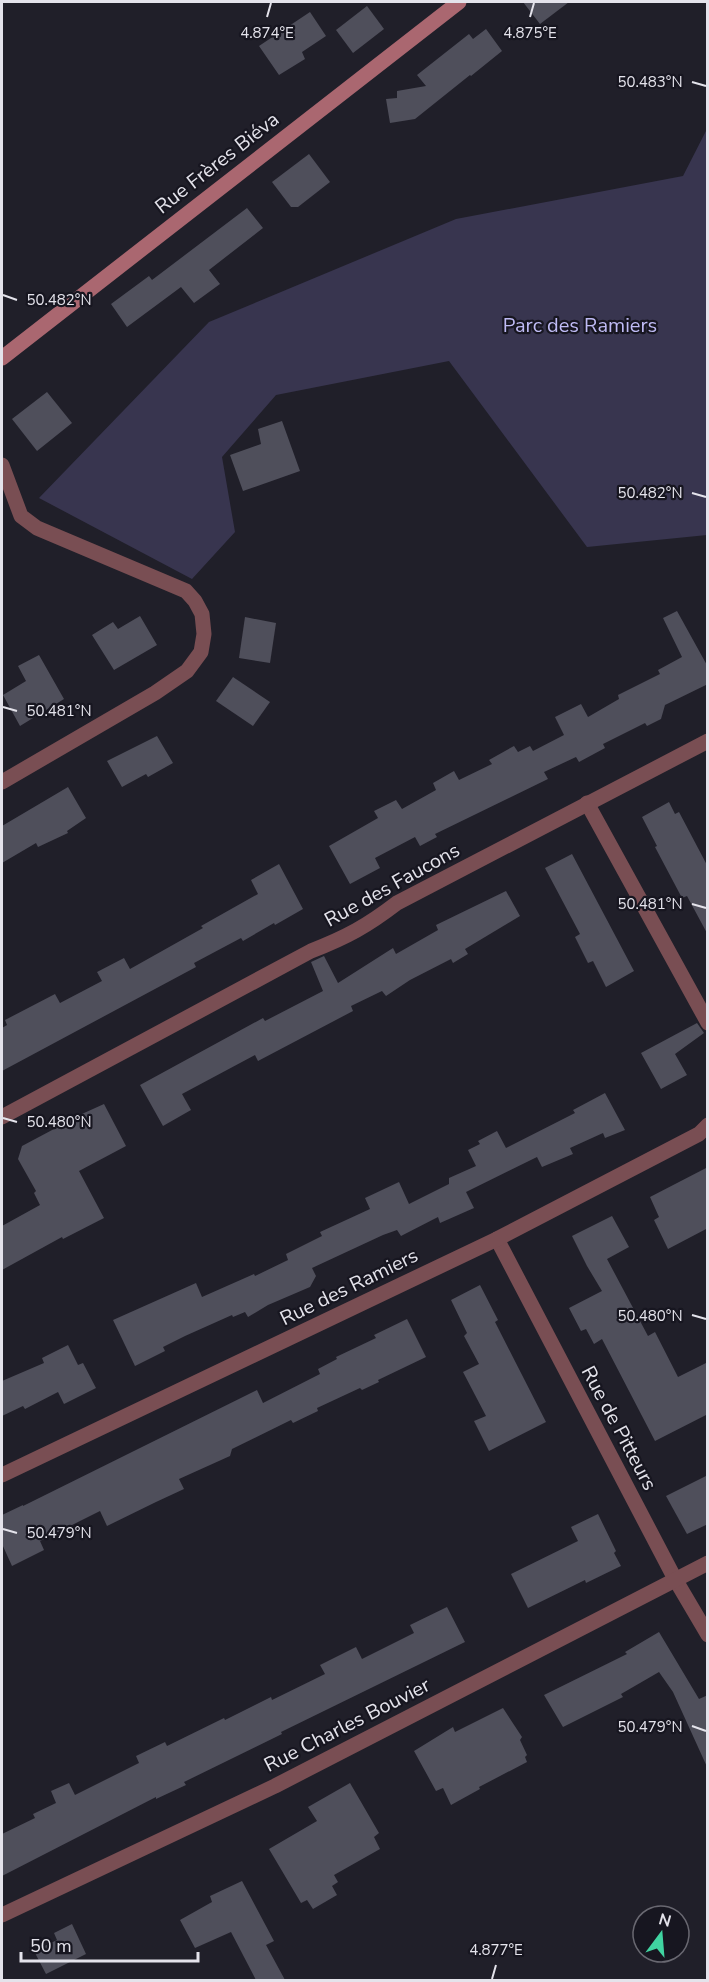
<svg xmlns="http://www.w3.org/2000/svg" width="709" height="1982" viewBox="0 0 709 1982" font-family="'Nunito Sans',sans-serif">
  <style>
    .green { fill: #38354f }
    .building { fill: #4f4f5b }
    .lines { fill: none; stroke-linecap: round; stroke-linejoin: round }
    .street { stroke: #794e53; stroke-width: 15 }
    .secondary { stroke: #aa6770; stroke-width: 15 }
    .ticks { fill: none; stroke: #e4e3eb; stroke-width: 2 }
    .labels { text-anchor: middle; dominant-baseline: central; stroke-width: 4.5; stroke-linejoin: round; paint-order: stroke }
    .street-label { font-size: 20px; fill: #e4e3eb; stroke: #171620 }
    .park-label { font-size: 20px; fill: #bfbbf4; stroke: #171620 }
    .ticks-label { font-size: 15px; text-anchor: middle; fill: #e4e3eb; stroke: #171620; stroke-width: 4.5; stroke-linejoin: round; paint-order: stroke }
  </style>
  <rect width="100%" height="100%" fill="#201f29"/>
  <polygon class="green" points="707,129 707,535 587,547 449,361 276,395 222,457 235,532 192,579 39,498 209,322 456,219 683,176"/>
  <g class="building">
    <polygon points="523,2 569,2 540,24"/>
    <polygon points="367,6 384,29 353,53 336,30"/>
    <polygon points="310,12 326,36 302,52 305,59 279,75 259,46"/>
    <polygon points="486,29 502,51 471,76 470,75 415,119 390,123 386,99 397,98 397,91 426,86 417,75 469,34 473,39"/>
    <polygon points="309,154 330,182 298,207 291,207 272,182"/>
    <polygon points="247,208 263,228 209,270 220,284 194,303 181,287 127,327 111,304 149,276 152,280"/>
    <polygon points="47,392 72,423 37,451 12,419"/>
    <polygon points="282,421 300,471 243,491 230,455 261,444 258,429"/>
    <polygon points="677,611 708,667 708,684 665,705 661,719 647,726 645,723 603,744 605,748 579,762 576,757 544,772 548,779 435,834 437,837 420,846 415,837 375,858 380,868 350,884 329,846 378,818 374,811 396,800 402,809 436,790 433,783 454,771 459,780 492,764 489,760 514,746 518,752 530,746 533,751 564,735 555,717 581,704 588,717 619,699 618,695 660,674 658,670 682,657 663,618"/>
    <polygon points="140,616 157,645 114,670 92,635 113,622 118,629"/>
    <polygon points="245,617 276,623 270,663 239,658"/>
    <polygon points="39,655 64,699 20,726 3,695 26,681 18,666"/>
    <polygon points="233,677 270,702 253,726 216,701"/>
    <polygon points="157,736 173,763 148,777 146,774 122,787 107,761"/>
    <polygon points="68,787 86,818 67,831 68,833 38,847 36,843 2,863 2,826"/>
    <polygon points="669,802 675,814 679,812 708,867 708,935 687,896 682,898 655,847 657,846 642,817"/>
    <polygon points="572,854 634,971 606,987 593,961 588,963 575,937 580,934 545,868"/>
    <polygon points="279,864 303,909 275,925 274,923 243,941 241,938 194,963 196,967 2,1071 2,1028 7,1025 5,1020 55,994 60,1003 102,981 97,972 124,958 130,969 203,928 201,926 258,894 251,880"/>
    <polygon points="506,891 520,916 465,949 468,954 453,963 451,959 410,980 386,996 382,991 351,1006 353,1011 258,1061 255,1055 182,1094 191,1110 163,1126 140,1085 263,1018 265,1021 323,991 311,962 324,956 338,983 393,948 396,954 438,930 436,925"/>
    <polygon points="697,1023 704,1033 675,1054 687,1075 661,1089 641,1053"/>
    <polygon points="605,1093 625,1130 605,1138 603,1133 570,1148 573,1154 542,1167 537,1157 466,1192 474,1208 440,1223 438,1217 401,1236 397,1230 383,1235 312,1268 316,1276 310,1287 268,1305 248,1317 245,1312 233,1317 232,1315 185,1336 163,1347 165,1351 135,1366 113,1320 196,1283 202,1297 254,1274 255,1276 288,1260 286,1254 322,1236 320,1232 370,1209 365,1198 399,1182 409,1204 449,1184 449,1178 476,1166 468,1150 480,1144 478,1141 497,1131 506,1148 575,1113 573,1110"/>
    <polygon points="104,1104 126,1146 79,1171 104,1218 63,1239 62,1237 2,1270 2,1226 40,1205 34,1193 36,1191 18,1159 22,1146 54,1129 53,1127"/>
    <polygon points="708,1167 708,1228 668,1249 654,1220 659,1217 650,1197"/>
    <polygon points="612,1216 629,1247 607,1259 648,1336 655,1332 678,1377 708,1362 708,1414 655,1441 602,1339 594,1344 586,1329 581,1331 569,1308 602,1291 587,1266 572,1236"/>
    <polygon points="480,1285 498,1320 495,1322 546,1422 489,1451 474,1421 486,1416 463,1372 479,1364 464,1336 467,1333 451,1300"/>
    <polygon points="407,1319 426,1357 378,1380 379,1382 362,1390 360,1388 317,1408 318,1411 293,1423 291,1420 232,1449 230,1456 179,1479 184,1489 156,1502 107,1526 100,1511 40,1541 44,1550 12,1566 2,1544 2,1515 23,1505 23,1506 257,1390 263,1403 320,1374 318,1369 337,1359 336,1357 376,1338 374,1335"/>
    <polygon points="68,1345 78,1365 83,1363 96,1388 64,1404 58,1392 25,1409 23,1406 2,1416 2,1381 44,1363 42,1358"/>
    <polygon points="708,1475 708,1524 687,1534 666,1496"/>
    <polygon points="598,1514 616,1551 614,1553 621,1566 586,1583 585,1580 528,1608 511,1574 578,1541 571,1527"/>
    <polygon points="447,1607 465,1642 281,1732 282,1734 184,1782 186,1785 156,1799 156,1797 2,1876 2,1834 35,1818 33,1814 56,1803 51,1791 69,1783 75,1795 139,1763 136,1756 165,1742 167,1746 224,1718 225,1720 271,1697 272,1700 325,1674 320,1665 356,1647 362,1659 414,1633 410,1625"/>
    <polygon points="659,1632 699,1699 708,1695 708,1769 673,1692 659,1672 621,1694 623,1697 563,1727 544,1695 627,1654 625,1652"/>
    <polygon points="503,1708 522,1737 520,1740 527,1755 525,1757 527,1762 479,1787 480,1789 451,1805 443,1788 436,1791 414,1751 453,1727 455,1732"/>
    <polygon points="350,1783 379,1833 374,1837 380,1849 334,1875 338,1882 332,1886 337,1895 313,1909 307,1900 301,1903 269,1849 317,1821 308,1807"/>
    <polygon points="242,1881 274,1941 266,1945 285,1980 256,1980 231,1932 195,1948 180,1920 212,1902 210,1896"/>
    <polygon points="72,1924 86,1954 46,1974 34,1951 57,1940 54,1933"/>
  </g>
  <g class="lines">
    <g class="street">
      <polyline points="2,465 21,516 37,528 186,591 195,601 202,614 204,634 201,652 187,671 155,693 2,782"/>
      <polyline points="587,803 708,1023"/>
      <path d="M2,1117L311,951C347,937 367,926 397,903L708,741"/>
      <polyline points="497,1239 675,1579 708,1635"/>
      <polyline points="2,1475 497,1239 699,1134 708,1125"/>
      <polyline points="2,1915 275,1786 708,1563"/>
    </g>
    <polyline class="secondary" points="2,358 459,2"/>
  </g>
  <path class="ticks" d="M267,17L271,3M530,17L534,3M692,82L706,86M3,295L17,300M692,493L706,497M3,707L17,711M692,904L706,908M3,1118L17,1122M692,1315L706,1319M3,1529L17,1533M692,1726L706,1731M492,1979L496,1965"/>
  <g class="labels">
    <g class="street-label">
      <text transform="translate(217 163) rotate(-38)">Rue Frères Biéva</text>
      <text transform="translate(392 885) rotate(-29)">Rue des Faucons</text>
      <text transform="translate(349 1287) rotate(-26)">Rue des Ramiers</text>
      <text transform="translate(619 1428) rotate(62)">Rue de Pitteurs</text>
      <text transform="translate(347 1725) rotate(-27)">Rue Charles Bouvier</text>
    </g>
    <g class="park-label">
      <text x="580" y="325">Parc des Ramiers</text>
    </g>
  </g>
  <g class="ticks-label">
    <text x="267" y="38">4.874°E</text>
    <text x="530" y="38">4.875°E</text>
    <text x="650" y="87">50.483°N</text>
    <text x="59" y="305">50.482°N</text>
    <text x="650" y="498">50.482°N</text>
    <text x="59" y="716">50.481°N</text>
    <text x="650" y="909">50.481°N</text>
    <text x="59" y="1127">50.480°N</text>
    <text x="650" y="1321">50.480°N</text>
    <text x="59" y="1538">50.479°N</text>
    <text x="650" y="1732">50.479°N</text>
    <text x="496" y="1955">4.877°E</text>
  </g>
  <rect width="709" height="1982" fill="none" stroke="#e4e3eb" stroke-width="6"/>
  <g transform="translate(661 1934) rotate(16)"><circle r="28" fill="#171620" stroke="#696871" stroke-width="1.5"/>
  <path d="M0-4.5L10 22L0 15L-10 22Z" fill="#40d4a1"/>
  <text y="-9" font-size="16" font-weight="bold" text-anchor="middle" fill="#e4e3eb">N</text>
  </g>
  <path d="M21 1952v9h177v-9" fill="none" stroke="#e4e3eb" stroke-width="3"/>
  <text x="30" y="1952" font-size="18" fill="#e4e3eb" stroke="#171620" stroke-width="4.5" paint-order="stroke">50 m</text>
</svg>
